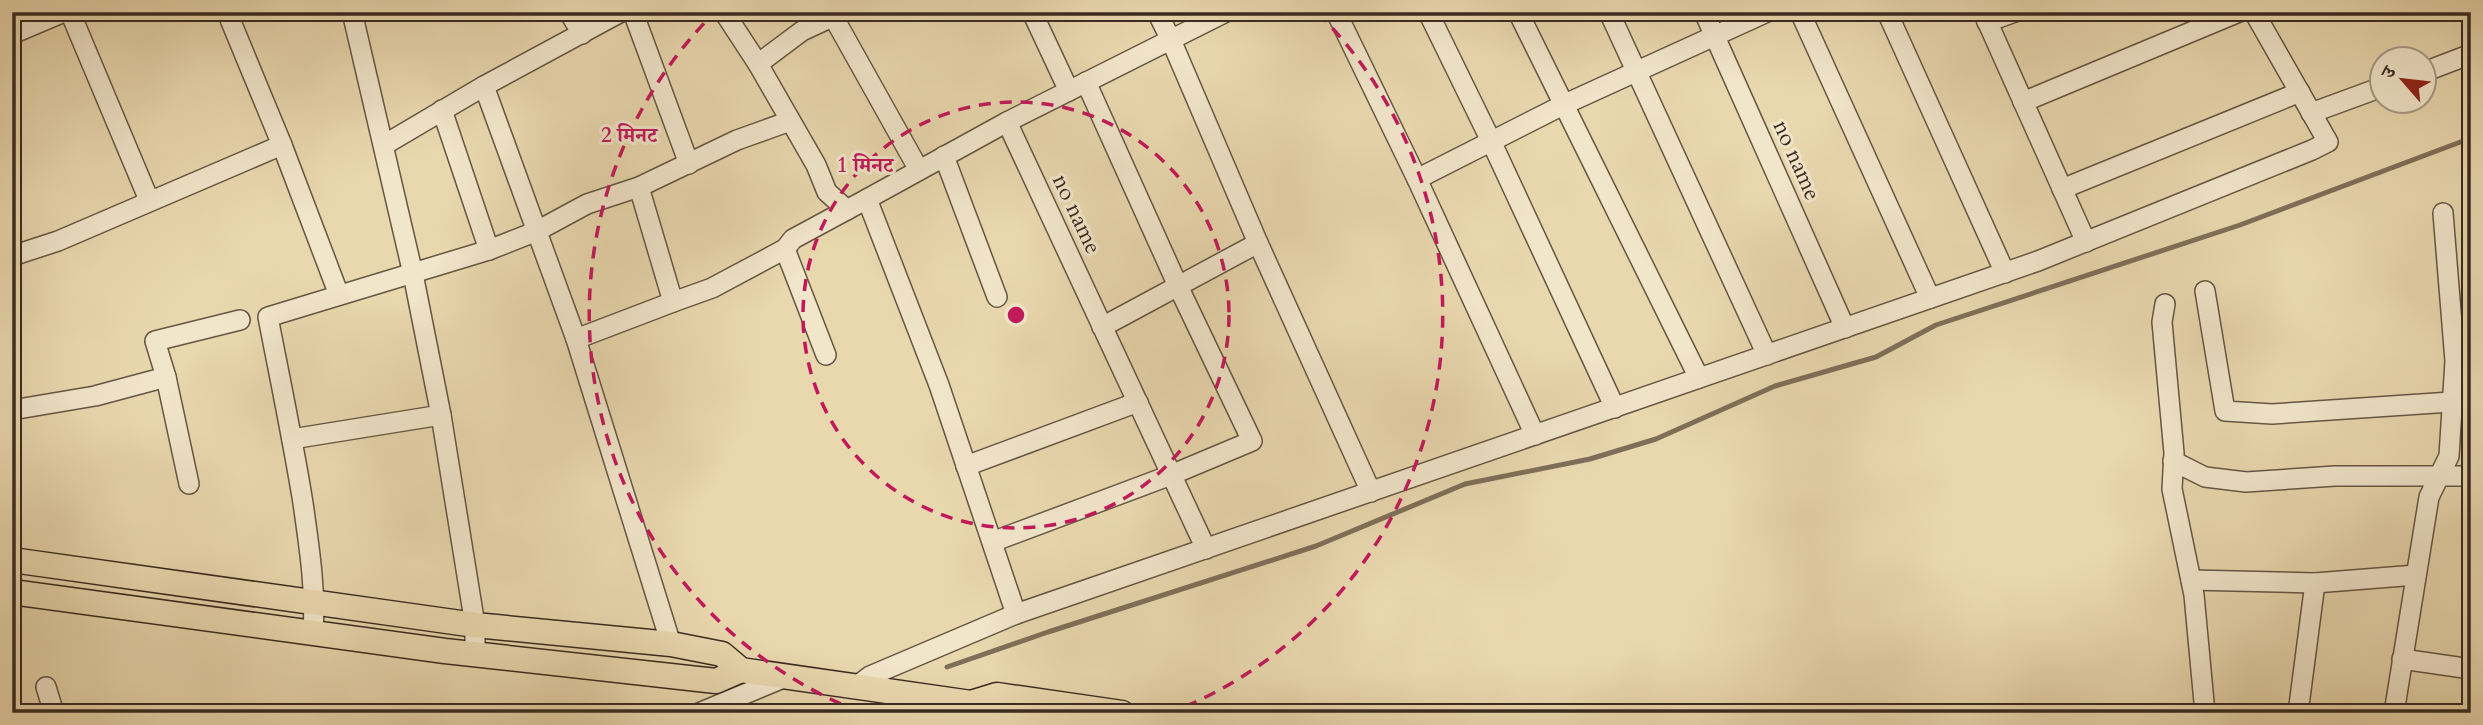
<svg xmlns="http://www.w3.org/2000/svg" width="2483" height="725" viewBox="0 0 2483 725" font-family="Cardo,'Noto Serif Devanagari',serif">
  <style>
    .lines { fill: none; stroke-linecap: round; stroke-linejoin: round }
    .stream { stroke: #7f6f58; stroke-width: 5 }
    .minor-casing { stroke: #655644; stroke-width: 22 }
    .major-casing { stroke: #392b20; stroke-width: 27 }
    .minor { stroke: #f1e5ca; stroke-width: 19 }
    .major { stroke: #e9d7ae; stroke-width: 24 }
    .ring { fill: none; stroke: #c2185b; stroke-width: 3.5; stroke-dasharray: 12 9 }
    .labels { text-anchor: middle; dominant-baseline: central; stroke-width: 6; stroke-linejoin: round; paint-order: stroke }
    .street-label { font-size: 23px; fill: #392b20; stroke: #f1e5ca }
    .centre { fill: #c2185b; stroke: #f1e5ca; stroke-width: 3.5 }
    .ring-label { font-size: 21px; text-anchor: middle; font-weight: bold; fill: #c2185b; stroke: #f1e5ca; stroke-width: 6; stroke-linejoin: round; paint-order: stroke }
  </style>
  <rect width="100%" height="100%" fill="#e9d7ae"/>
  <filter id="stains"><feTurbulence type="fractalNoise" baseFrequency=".00286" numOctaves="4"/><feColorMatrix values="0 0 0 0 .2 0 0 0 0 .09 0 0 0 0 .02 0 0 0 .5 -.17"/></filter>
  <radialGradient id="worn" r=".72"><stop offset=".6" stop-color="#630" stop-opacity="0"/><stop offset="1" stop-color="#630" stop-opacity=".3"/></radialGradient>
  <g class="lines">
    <g class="stream">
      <polyline points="947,667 1048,632 1316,546 1465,484 1590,459 1656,439 1775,386 1876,357 1936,325 2240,225 2471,138"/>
      <polyline points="832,713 838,711"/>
    </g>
    <defs>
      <g id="minor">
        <polyline points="70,12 149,200"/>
        <polyline points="227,12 282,145 339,295"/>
        <polyline points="352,12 413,274 441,415 475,625 475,654"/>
        <polyline points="569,12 582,34"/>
        <polyline points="633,12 689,164"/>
        <polyline points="724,12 758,64 816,165 827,192 847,210"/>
        <polyline points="1032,12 1069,91"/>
        <polyline points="1157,12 1171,40 1258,243 1371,492"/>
        <polyline points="1336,12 1417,179 1535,435"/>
        <polyline points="1428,12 1491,141 1615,408"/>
        <polyline points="1518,12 1699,378"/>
        <polyline points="1609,12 1767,355"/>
        <polyline points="1704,12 1845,328"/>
        <polyline points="1800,12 1930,298"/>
        <polyline points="1887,12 2005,273"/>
        <polyline points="1983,12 2086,242"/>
        <polyline points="834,18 919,170"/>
        <polyline points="1987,22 2015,12"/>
        <polyline points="12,34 64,12"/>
        <polyline points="758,64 802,31 843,12"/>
        <polyline points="2424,72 2471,54"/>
        <polyline points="484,86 576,339 671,644"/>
        <polyline points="2023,102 2239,12"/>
        <polyline points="442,110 489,250"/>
        <polyline points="2311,113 2382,87"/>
        <polyline points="1007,122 867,199 939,385 1016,614"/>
        <polyline points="384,145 484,86 621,12"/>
        <polyline points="944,156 997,297"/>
        <polyline points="1417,179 1563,105 1767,12"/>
        <polyline points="639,187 673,302 712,288 785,249 793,239 867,199"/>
        <polyline points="2062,189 2300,92"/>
        <polyline points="785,249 826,355"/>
        <polyline points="12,256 58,241 282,145"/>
        <polyline points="2205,291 2225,411 2272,414 2451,402"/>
        <polyline points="2165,304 2162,322 2174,453 2172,489 2194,595 2205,713"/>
        <polyline points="1102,327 1258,243"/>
        <polyline points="576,339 673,302"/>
        <polyline points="166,377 189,484"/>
        <polyline points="12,410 95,396 166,377 155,341 240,320"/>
        <polyline points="292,439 441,415"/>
        <polyline points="2173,461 2205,477 2246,482 2335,476 2471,476"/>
        <polyline points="966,466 1138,402"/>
        <polyline points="992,542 1171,475 1252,441 1178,286 1086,82"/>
        <polyline points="1206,549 1007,122 1226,12"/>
        <polyline points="2191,580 2315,583 2416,575"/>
        <path d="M313,632C316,589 309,546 303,503C293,441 280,379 268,317L489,250L537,231L587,204L639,187L737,140L790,121"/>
        <polyline points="2402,659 2471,669"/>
        <polyline points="858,685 870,676 1016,614 2038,261 2312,150 2328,142 2254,12"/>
        <polyline points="46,687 54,713"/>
        <polyline points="699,713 788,676"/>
        <polyline points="2298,713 2315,583"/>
        <polyline points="2394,713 2429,497 2449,456 2455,361 2443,213"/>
      </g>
      <g id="major">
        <polyline points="12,560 475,625 671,644 722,654 741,670 971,703 997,695 1122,713"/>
        <polyline points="12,592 445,651 716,681 741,670"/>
      </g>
    </defs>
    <use href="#minor" class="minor-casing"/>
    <use href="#major" class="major-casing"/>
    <use href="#minor" class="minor"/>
    <use href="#major" class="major"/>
  </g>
  <g class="ring">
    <circle cx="1016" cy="315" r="213"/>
    <path d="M860 712A427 427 0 0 1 714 13M1318 13A427 427 0 0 1 1172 712"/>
  </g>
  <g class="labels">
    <g class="street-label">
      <text transform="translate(1797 160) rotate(66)">no name</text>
      <text transform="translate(1077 214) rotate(65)">no name</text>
    </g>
  </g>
  <circle cx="1016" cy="315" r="10" class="centre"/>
  <g class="ring-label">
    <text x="629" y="142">2 मिनट</text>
    <text x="865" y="172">1 मिनट</text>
  </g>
  <rect width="2483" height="725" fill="none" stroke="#e9d7ae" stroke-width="42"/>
  <rect x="14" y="14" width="2455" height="697" fill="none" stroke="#392b20" stroke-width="3.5"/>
  <rect x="21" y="21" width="2441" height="683" fill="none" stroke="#392b20" stroke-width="2"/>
  <g transform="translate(2403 80) rotate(298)"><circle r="33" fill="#f1e5ca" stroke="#a79b86" stroke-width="2"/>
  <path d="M0-5L12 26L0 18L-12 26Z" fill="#8f2418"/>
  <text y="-10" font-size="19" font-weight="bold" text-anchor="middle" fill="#392b20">उ</text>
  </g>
  <rect width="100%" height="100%" filter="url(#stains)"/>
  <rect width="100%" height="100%" fill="url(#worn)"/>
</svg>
